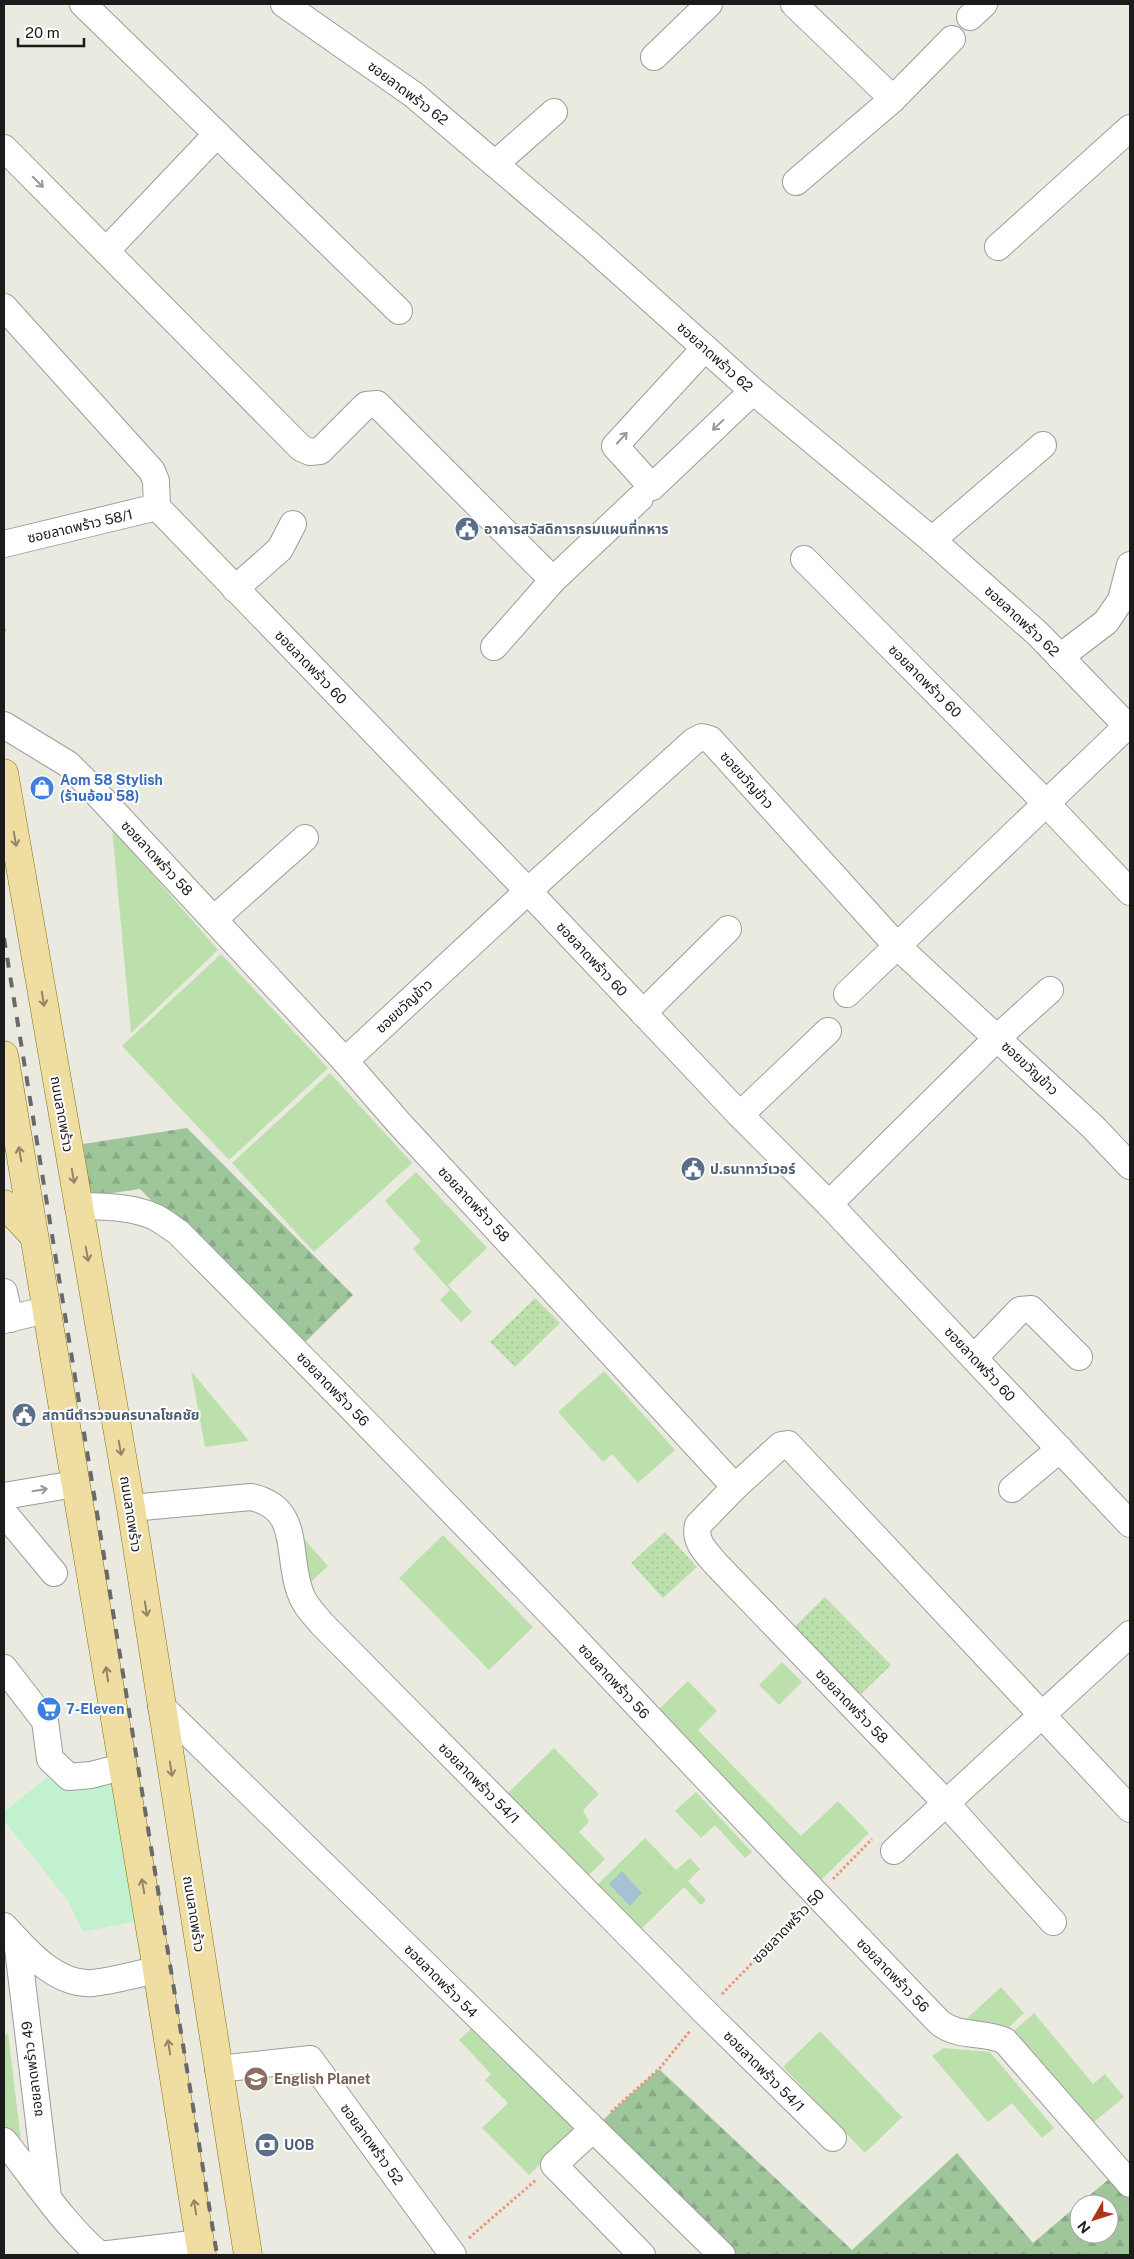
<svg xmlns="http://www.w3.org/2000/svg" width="1134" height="2259" viewBox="0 0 1134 2259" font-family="'Public Sans','Noto Sans Thai',sans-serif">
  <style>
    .grass { fill: url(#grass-dots) }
    .forest { fill: url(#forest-firs) }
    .park { fill: #c2f1cf }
    .garden { fill: #bce0ac }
    .water { fill: #a6c1d4 }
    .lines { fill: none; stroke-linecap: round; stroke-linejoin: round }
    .minor-casing { stroke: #9c9c9c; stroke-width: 28 }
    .major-casing { stroke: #807111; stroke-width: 29 }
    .path { stroke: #e79776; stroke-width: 3; stroke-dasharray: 2.5 2.5; stroke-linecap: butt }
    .minor { stroke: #fff; stroke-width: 26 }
    .major { stroke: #efdda2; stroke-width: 28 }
    .rail { stroke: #696969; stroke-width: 4; stroke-dasharray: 10 10; stroke-linecap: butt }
    .oneway { stroke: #989898 }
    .oneway2 { stroke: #908665 }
    .labels { text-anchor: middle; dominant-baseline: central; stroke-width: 4; stroke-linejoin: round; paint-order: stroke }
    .street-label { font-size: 14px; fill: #1b1b1b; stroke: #fff }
    .service-label { font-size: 14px; font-weight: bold; fill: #4e5e75; stroke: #fff; text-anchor: start }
    .shop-label { font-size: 14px; font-weight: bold; fill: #366cbe; stroke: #fff; text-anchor: start }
    .education-label { font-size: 14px; font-weight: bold; fill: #785e54; stroke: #fff; text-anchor: start }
  </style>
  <defs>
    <pattern id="grass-dots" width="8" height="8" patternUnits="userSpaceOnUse" patternTransform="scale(1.25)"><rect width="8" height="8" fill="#bce0ac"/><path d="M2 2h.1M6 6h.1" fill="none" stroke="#a1c093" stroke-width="1.8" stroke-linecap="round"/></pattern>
    <pattern id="forest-firs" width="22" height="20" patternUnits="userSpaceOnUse" patternTransform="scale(1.25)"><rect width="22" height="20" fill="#9fc59b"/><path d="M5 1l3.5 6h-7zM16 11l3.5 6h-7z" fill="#88a985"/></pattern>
  </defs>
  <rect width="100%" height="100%" fill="#ebeae1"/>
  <g class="grass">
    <polygon points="535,1298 560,1323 515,1367 490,1342"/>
    <polygon points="665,1532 697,1567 663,1598 631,1563"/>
    <polygon points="825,1597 891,1665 856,1699 790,1631"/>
  </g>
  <g class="forest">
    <polygon points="187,1128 353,1295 298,1349 140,1189 91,1196 83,1144"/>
    <polygon points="659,2069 852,2250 957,2153 1033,2243 1079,2204 1079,2234 1109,2234 1109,2204 1079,2204 1114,2175 1130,2194 1130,2255 722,2255 592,2130"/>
  </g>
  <polygon class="park" points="47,1777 76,1790 93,1784 124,1784 145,1919 83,1932 68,1901 4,1820 4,1812"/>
  <g class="garden">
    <polygon points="112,828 218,950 131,1033"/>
    <polygon points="221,954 328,1068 229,1160 122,1046"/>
    <polygon points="330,1073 412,1163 314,1252 232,1163"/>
    <polygon points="416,1172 487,1248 448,1285 472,1312 461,1322 440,1300 450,1290 413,1249 421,1241 385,1201"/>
    <polygon points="191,1371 249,1441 205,1447"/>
    <polygon points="604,1371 675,1450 638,1483 612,1454 603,1462 558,1412"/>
    <polygon points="290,1523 328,1566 300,1592"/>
    <polygon points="443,1535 533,1627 489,1670 399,1578"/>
    <polygon points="782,1662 802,1682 779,1705 759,1685"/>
    <polygon points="688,1681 717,1711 698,1730 801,1836 838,1801 869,1833 819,1882 655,1713"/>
    <polygon points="554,1748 599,1794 583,1810 589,1822 579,1832 605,1859 587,1877 507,1794"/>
    <polygon points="696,1792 752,1852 745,1858 715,1825 701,1838 675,1811"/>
    <polygon points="645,1838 676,1870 690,1858 700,1869 688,1881 706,1900 701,1905 684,1887 641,1929 598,1884"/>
    <polygon points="1001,1987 1024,2013 1003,2033 964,2021"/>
    <polygon points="1034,2013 1093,2084 1105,2074 1124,2097 1089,2126 1011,2033"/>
    <polygon points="476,2024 577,2128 529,2175 482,2128 508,2103 485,2080 491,2074 459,2040"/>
    <polygon points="820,2031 902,2117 865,2153 783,2067"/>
    <polygon points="8,2033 23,2158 4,2142 4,2036"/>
    <polygon points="943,2048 990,2052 1054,2128 1042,2138 1012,2103 988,2122 932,2056"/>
  </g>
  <polygon class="water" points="622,1871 642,1893 630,1906 609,1884"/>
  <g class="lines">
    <defs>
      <g id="minor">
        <polyline points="83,4 399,311"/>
        <polyline points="284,4 414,95 589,244 753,391 932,540 1038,634 1130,729"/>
        <polyline points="794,4 893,99"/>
        <polyline points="970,17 984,4"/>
        <polyline points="654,57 709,4"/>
        <polyline points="4,148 301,448 310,452 320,451 366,405 377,404 553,580"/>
        <polyline points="495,164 554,112"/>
        <polyline points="796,182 893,99 952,39"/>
        <polyline points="998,247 1130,128"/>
        <polyline points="106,251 217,134"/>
        <polyline points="4,307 152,471 156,481 157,507 528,891 740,1115 829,1204 1130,1524"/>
        <polyline points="705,348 615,446 652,487 753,391"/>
        <polyline points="932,540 1043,445"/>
        <polyline points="4,544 157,507"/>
        <polyline points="804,559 1046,803 1130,892"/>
        <polyline points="235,589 280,549 293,524"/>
        <polyline points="494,647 553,580 640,498"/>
        <polyline points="1060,657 1106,622 1121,600 1130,565"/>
        <polyline points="4,725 68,764 89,785 345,1061 398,1122 735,1487"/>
        <polyline points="214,919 305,838"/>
        <polyline points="847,994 1127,726"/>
        <polyline points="643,1013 728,929"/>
        <polyline points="345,1061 528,891 694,741 702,737 710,739 896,945 1093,1127 1130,1166"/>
        <polyline points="740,1115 828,1031"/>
        <polyline points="829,1204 997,1038 1050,990"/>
        <path d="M78,1206C104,1207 131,1206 155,1217C163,1221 170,1227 178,1232C305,1360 431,1489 556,1619C684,1754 811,1890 940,2023C960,2038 984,2031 1005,2041L1130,2184"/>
        <polyline points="4,1292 10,1319"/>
        <polyline points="4,1320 46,1310"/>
        <polyline points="974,1358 1020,1310 1031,1309 1079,1357"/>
        <polyline points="1012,1489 1060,1449"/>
        <polyline points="4,1496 75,1484"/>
        <path d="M131,1508L251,1497C302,1508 286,1554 300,1592C304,1605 314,1614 322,1624L705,2012L833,2138"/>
        <polyline points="4,1513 54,1573"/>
        <polyline points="4,1668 45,1721 50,1759 69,1777 91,1775 122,1767"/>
        <polyline points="161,1706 722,2255"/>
        <polyline points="894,1851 1130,1634"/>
        <path d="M1053,1922L946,1803L716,1564C706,1552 694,1542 698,1525L735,1487L781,1445L788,1444L1130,1809"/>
        <path d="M4,1926C26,1950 56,1986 93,1983C114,1981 136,1974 157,1970"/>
        <polyline points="17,1940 48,2197"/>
        <polyline points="218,2069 310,2059 453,2255"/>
        <polyline points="592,2130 554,2165 642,2255"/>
        <path d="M4,2141C34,2178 63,2224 100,2255L200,2243"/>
      </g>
      <g id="major">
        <polyline points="4,773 131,1508 248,2255"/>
        <polyline points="4,1055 157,1970 202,2255"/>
        <polyline points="4,1204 34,1236"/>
      </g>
    </defs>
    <use href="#minor" class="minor-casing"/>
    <use href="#major" class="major-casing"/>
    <g class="path">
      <polyline points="4,629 5,633"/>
      <polyline points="833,1879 872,1839"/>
      <polyline points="722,1994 801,1913"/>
      <polyline points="611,2112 659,2069 690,2031"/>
      <polyline points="469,2238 536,2180"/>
    </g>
    <use href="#minor" class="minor"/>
    <use href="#major" class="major"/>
    <polyline class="rail" points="4,938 217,2255"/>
  </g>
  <defs><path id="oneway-shaft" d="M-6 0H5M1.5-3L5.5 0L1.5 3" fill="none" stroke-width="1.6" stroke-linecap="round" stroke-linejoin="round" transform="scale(1.25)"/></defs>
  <g class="oneway">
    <use href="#oneway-shaft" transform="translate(38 182) rotate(45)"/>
    <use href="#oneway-shaft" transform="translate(718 425) rotate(137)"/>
    <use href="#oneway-shaft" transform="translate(622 438) rotate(-47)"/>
    <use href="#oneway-shaft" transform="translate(40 1490) rotate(-9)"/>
  </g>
  <g class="oneway2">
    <use href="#oneway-shaft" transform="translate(15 839) rotate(80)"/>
    <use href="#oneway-shaft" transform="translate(43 999) rotate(80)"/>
    <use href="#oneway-shaft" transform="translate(20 1154) rotate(-100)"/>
    <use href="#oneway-shaft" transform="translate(73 1176) rotate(80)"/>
    <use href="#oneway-shaft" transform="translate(87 1254) rotate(80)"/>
    <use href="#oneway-shaft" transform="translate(120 1448) rotate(80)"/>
    <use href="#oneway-shaft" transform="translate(146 1609) rotate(81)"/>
    <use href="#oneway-shaft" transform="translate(107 1674) rotate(-99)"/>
    <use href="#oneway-shaft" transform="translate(171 1769) rotate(81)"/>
    <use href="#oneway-shaft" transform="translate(143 1886) rotate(-100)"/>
    <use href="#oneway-shaft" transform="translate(169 2047) rotate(-99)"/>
    <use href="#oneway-shaft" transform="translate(195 2207) rotate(-99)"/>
  </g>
  <defs>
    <symbol id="civic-disc" viewBox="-11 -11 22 22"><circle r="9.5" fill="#5c6f8a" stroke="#fff"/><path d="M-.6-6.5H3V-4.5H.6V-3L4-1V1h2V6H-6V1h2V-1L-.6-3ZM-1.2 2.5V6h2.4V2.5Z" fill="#fff"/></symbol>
    <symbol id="shop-disc" viewBox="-11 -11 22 22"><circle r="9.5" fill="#3f7fe0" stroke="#fff"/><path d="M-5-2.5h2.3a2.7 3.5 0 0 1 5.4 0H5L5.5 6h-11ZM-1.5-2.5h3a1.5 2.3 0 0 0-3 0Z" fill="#fff"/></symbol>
    <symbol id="supermarket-disc" viewBox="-11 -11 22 22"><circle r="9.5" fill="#3f7fe0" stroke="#fff"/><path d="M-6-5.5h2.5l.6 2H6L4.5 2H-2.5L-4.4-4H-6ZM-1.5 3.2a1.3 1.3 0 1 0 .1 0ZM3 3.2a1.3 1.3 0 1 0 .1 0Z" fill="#fff"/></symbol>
    <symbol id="school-disc" viewBox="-11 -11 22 22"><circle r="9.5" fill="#8d6e63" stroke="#fff"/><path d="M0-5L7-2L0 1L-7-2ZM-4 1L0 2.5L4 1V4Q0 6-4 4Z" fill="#fff"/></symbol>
    <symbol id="bank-disc" viewBox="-11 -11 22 22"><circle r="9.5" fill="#5c6f8a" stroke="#fff"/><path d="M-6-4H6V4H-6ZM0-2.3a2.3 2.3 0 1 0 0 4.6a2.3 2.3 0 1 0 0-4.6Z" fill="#fff"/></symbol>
  </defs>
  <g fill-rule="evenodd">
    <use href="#civic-disc" x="453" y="515" width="28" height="28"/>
    <use href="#shop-disc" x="28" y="774" width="28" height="28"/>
    <use href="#civic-disc" x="679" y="1155" width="28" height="28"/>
    <use href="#civic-disc" x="10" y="1401" width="28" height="28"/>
    <use href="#supermarket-disc" x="35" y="1695" width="28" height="28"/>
    <use href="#school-disc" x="242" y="2065" width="28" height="28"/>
    <use href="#bank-disc" x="253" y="2131" width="28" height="28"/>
  </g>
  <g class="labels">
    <g class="street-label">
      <text transform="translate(408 93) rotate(37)">ซอยลาดพร้าว 62</text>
      <text transform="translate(715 357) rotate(42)">ซอยลาดพร้าว 62</text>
      <text transform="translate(80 526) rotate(-13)">ซอยลาดพร้าว 58/1</text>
      <text transform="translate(1022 621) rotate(43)">ซอยลาดพร้าว 62</text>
      <text transform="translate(311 667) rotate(46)">ซอยลาดพร้าว 60</text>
      <text transform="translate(925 681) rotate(45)">ซอยลาดพร้าว 60</text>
      <text transform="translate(747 780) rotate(48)">ซอยขวัญข้าว</text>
      <text transform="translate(157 858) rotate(47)">ซอยลาดพร้าว 58</text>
      <text transform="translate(592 959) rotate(47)">ซอยลาดพร้าว 60</text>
      <text transform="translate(404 1006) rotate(-43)">ซอยขวัญข้าว</text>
      <text transform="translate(1030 1068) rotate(43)">ซอยขวัญข้าว</text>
      <text transform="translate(62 1114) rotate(80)">ถนนลาดพร้าว</text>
      <text transform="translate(474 1204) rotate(47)">ซอยลาดพร้าว 58</text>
      <text transform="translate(980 1364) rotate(47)">ซอยลาดพร้าว 60</text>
      <text transform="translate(333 1389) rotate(46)">ซอยลาดพร้าว 56</text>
      <text transform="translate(131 1514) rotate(81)">ถนนลาดพร้าว</text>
      <text transform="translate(614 1681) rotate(47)">ซอยลาดพร้าว 56</text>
      <text transform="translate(852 1706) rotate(46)">ซอยลาดพร้าว 58</text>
      <text transform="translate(479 1783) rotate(45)">ซอยลาดพร้าว 54/1</text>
      <text transform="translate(194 1914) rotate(81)">ถนนลาดพร้าว</text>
      <text transform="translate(788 1926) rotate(-46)">ซอยลาดพร้าว 50</text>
      <text transform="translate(893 1975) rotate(46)">ซอยลาดพร้าว 56</text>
      <text transform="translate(441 1981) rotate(45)">ซอยลาดพร้าว 54</text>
      <text transform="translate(32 2069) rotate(-97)">ซอยลาดพร้าว 49</text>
      <text transform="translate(764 2071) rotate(45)">ซอยลาดพร้าว 54/1</text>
      <text transform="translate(372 2144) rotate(54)">ซอยลาดพร้าว 52</text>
    </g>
    <g class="service-label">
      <text x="484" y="529">อาคารสวัสดิการกรมแผนที่ทหาร</text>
      <text x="710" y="1169">ป.ธนาทาว์เวอร์</text>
      <text x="42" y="1415">สถานีตำรวจนครบาลโชคชัย</text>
      <text x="284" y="2145">UOB</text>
    </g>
    <g class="shop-label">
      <text x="60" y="780">Aom 58 Stylish<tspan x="60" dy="16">(ร้านอ้อม 58)</tspan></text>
      <text x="66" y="1709">7-Eleven</text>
    </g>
    <g class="education-label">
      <text x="274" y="2079">English Planet</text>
    </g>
  </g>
  <rect width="1134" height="2259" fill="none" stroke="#1b1b1b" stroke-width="10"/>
  <g transform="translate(1094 2219) rotate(231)"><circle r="24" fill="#ffffff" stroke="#a4a4a4"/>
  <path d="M0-4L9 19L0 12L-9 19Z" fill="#ae3518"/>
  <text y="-8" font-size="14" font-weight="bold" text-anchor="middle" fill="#1b1b1b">N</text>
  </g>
  <path d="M18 38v8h66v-8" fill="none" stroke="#1b1b1b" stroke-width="2.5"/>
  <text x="25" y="38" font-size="15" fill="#1b1b1b" stroke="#ffffff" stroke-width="4" paint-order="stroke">20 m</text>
</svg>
